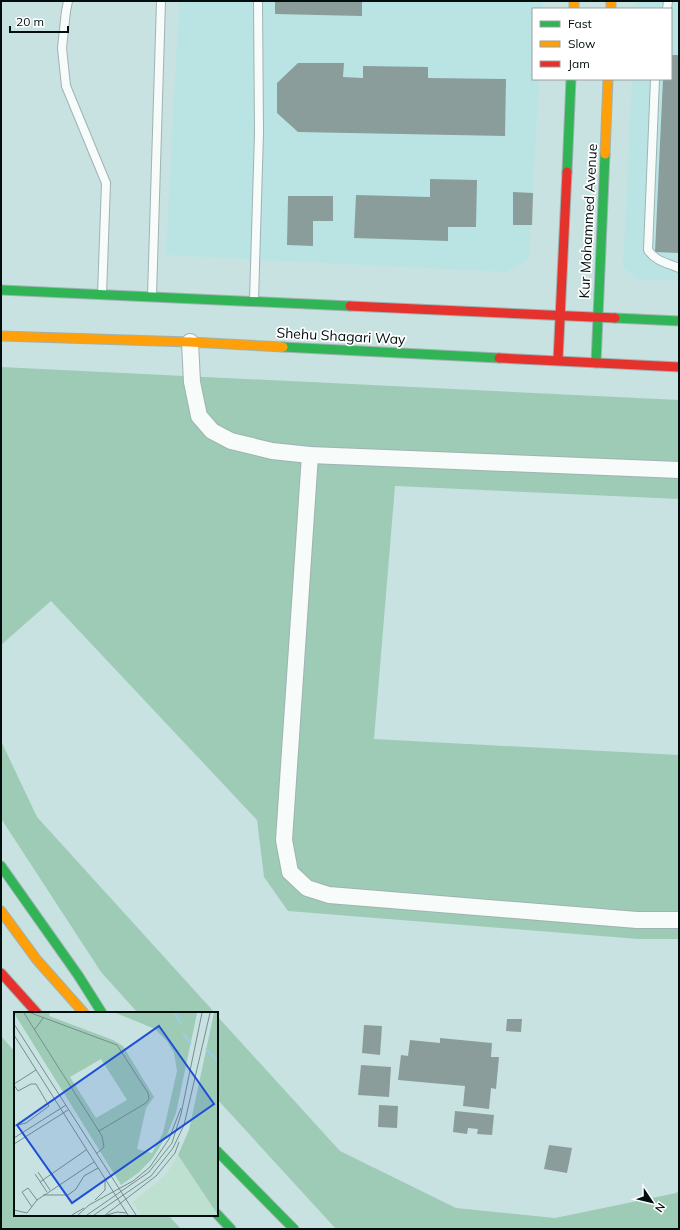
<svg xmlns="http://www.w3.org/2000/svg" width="680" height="1230" viewBox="0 0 680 1230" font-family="Mulish,sans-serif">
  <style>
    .built { fill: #b9e4e3 }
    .forest { fill: #9ecbb6 }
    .building { fill: #8a9d9b }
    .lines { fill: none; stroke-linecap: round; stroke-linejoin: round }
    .lane-casing { stroke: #9fb3b2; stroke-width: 10 }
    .street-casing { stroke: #9fb3b2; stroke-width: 18 }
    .fast-casing { stroke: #9fb3b2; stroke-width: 11 }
    .slow-casing { stroke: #9fb3b2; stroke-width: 11 }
    .jam-casing { stroke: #9fb3b2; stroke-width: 11 }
    .lane { stroke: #f7fbfa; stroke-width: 8 }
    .street { stroke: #f7fbfa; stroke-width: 16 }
    .fast { stroke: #30b455; stroke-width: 9 }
    .slow { stroke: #ff9f0a; stroke-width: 9 }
    .jam { stroke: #e5322d; stroke-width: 9 }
    .labels { text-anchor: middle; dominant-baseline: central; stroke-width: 3.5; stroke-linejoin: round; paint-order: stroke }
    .street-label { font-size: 14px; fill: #010e0e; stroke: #fff }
    .inset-river { fill: none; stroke: #9acee7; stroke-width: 2 }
    .inset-road { fill: none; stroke: #788d8d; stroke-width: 1 }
    .view { fill: #1d4ed8; fill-opacity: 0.15; stroke: #1d4ed8; stroke-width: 2 }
    .inset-edge { fill: none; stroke: #010e0e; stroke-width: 2 }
  </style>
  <rect width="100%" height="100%" fill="#c8e2e1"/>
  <g class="built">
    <polygon points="179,1 543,1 543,9 533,9 533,79 539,79 529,259 507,272 166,255"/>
    <polygon points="636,1 679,1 679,281 637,279 623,267 632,79 671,79 671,9 635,9"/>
  </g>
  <g class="forest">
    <polygon points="1,367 679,400 679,499 395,486 374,739 679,755 679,939 638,939 288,911 264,877 257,820 51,601 1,645"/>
    <polygon points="1,741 37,817 215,1013 138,1013 101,972 2,820"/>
    <polygon points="217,1016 340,1151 456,1208 555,1218 676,1193 679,1191 679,1229 336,1229 217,1099"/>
    <polygon points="1,1036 15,1052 15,1215 168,1215 181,1229 1,1229"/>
  </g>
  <g class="building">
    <polygon points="275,1 362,1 362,16 275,14"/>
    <polygon points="671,55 679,55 679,253 655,252 663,79 671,79"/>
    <polygon points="298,63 344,63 343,77 363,78 363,66 428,67 428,78 506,79 505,136 298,132 277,113 277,83"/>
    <polygon points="430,179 477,180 476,227 448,227 448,241 354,238 356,195 430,197"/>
    <polygon points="513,192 533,193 532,225 513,225"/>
    <polygon points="288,196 333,196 333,221 313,221 313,246 287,245"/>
    <polygon points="507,1019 522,1019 521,1032 506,1031"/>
    <polygon points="364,1025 382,1026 380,1055 362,1053"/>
    <polygon points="440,1038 492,1043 491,1057 499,1057 496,1089 491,1088 489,1109 463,1106 465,1086 398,1080 401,1055 408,1056 410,1040 440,1043"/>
    <polygon points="361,1065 391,1067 389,1097 358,1095"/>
    <polygon points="379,1105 398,1106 397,1128 378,1127"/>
    <polygon points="455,1111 494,1115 492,1135 477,1134 478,1129 468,1128 467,1134 453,1132"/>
    <polygon points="549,1145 572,1148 567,1173 544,1169"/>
  </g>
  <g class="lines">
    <defs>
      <g id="lane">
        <polyline points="68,1 66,11 62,48 66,86 106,183 102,295"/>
        <polyline points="667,9 668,1"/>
        <path d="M655,79L648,250C655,261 667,263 679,268"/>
        <polyline points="152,296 161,1"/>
        <polyline points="254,300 259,133 258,1"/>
      </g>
      <g id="street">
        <polyline points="190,342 192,382 199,416 212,431 231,441 272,451 310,455 679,470"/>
        <polyline points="310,455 284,840 290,872 307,888 329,895 637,920 679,920"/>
      </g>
      <g id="fast">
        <polyline points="567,172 571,79"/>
        <polyline points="1,290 350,306"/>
        <polyline points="615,318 679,321"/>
        <polyline points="283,347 499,358"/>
        <polyline points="596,363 605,154"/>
        <polyline points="1,866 78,975 102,1013"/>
        <polyline points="217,1151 294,1229"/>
        <polyline points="217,1214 231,1229"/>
      </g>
      <g id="slow">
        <polyline points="574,1 574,9"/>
        <polyline points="611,1 611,9"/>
        <polyline points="605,154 608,79"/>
        <polyline points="1,336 190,342 283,347"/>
        <polyline points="1,911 37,960 84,1013"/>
      </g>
      <g id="jam">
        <polyline points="350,306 615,318"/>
        <polyline points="499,358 679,367"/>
        <polyline points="558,360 567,172"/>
        <polyline points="1,973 37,1013"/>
      </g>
    </defs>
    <use href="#lane" class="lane-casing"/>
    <use href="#street" class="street-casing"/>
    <use href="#fast" class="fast-casing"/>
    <use href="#slow" class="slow-casing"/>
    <use href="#jam" class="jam-casing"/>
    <use href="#lane" class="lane"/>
    <use href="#street" class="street"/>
    <use href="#fast" class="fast"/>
    <use href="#slow" class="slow"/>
    <use href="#jam" class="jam"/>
  </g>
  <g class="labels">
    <g class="street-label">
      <text transform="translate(588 221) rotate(-87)">Kur Mohammed Avenue</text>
      <text transform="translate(341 336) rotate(3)">Shehu Shagari Way</text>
    </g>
  </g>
  <g transform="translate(14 1012)">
    <rect width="204" height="204" fill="#c8e2e1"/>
    <path d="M164,143L204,203H127L119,190L151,164Z" fill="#bee0d0"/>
    <path d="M0,1H36L35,4L99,28L109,34L140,85L132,96L123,137L138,141L149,121L163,59L160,41L153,29L141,17L102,1H183L162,101L152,125L138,147L124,161L107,173ZM87,47L113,88L82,106L56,65ZM200,1H204V203L164,143L175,118Z" fill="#9ecbb6" fill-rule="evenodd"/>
    <path class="inset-river" d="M161,1L167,12M169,21L177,32M192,37L204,50"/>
    <path class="inset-road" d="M10,1L88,124L90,135L82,142M17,1L103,33L134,81L135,87L132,91L85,119M0,12L122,203M21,17L30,5M0,23L114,203M0,72L22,58M0,73L4,79L17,72H22L35,94L12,111L0,114M0,126L52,93M0,132L54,98M24,160L36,178M21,162L33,180M26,170L72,138M29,183H54L62,177L70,164L84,156M81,188L91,178V169M18,195L8,180L14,176L23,188M0,198L13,201L23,188L80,150M58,203L70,196M64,203L75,193L119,169L136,155L155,127L167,96M73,203L135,160L158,131L167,102L188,1M80,203L137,164L159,136L170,113L196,1M91,203L142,164L161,141L165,130M93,203L103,200L113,201"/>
    <path class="view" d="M145,14L200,92L58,191L3,113Z"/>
    <rect width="204" height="204" class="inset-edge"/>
  </g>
  <rect width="680" height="1230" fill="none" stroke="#010e0e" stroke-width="4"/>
  <rect x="532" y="8" width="140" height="72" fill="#ffffff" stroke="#999f9f"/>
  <rect x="540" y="21" width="20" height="6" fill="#30b455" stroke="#999f9f"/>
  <text x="568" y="28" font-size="12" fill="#010e0e">Fast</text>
  <rect x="540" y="41" width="20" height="6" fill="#ff9f0a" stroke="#999f9f"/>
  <text x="568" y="48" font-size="12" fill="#010e0e">Slow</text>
  <rect x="540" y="61" width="20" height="6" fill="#e5322d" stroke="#999f9f"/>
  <text x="568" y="68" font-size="12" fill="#010e0e">Jam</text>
  <g transform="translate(652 1202) rotate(125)" stroke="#ffffff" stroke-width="3" paint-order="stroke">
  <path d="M0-3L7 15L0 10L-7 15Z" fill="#010e0e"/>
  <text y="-6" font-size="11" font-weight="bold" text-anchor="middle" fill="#010e0e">N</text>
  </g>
  <path d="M10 26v6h58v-6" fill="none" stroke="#010e0e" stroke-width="2"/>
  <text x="16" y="26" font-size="12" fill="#010e0e" stroke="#ffffff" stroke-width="3" paint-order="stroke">20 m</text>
</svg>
